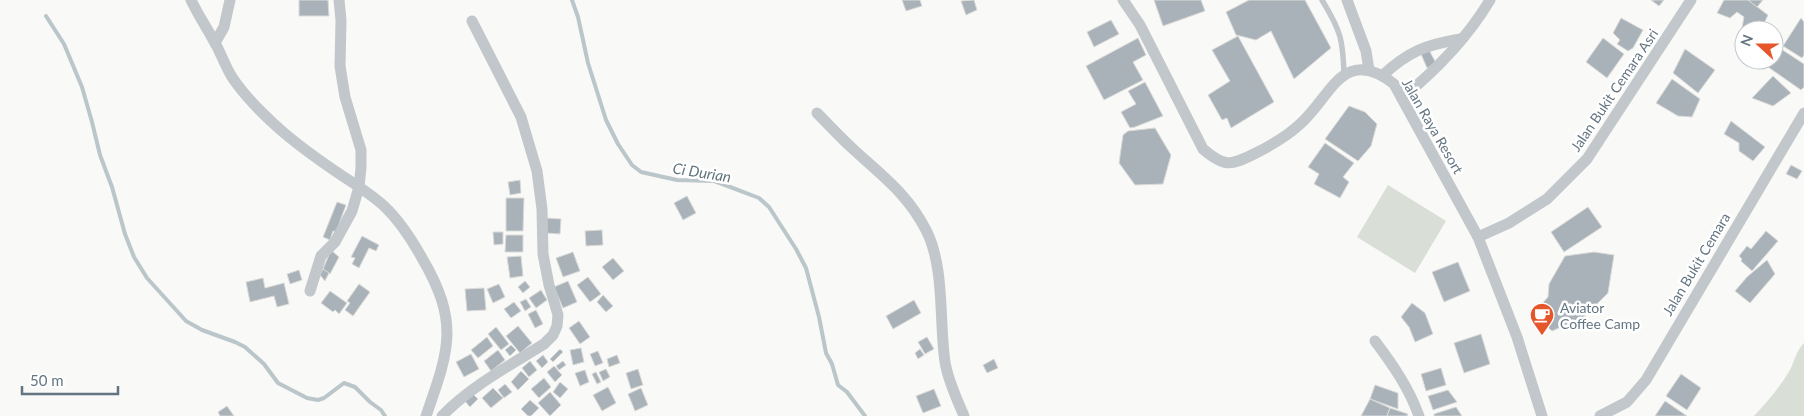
<svg xmlns="http://www.w3.org/2000/svg" width="1804" height="416" viewBox="0 0 1804 416" font-family="Lato,sans-serif">
  <style>
    .green { fill: #d9ded6 }
    .lines { fill: none; stroke-linecap: round; stroke-linejoin: round }
    .stream { stroke: #bac6ca; stroke-width: 4 }
    .building { fill: #a9b2b8; stroke: #dbdbd9 }
    .service { stroke: #c2c7cb; stroke-width: 5.5 }
    .minor { stroke: #c2c7cb; stroke-width: 11 }
    .labels { text-anchor: middle; dominant-baseline: central; stroke-width: 5; stroke-linejoin: round; paint-order: stroke }
    .street-label { font-size: 14px; fill: #647582; stroke: #fff }
    .poi-label { font-size: 14px; fill: #647582; stroke: #fff; text-anchor: start }
    .water-label { font-size: 15px; font-style: italic; fill: #5f747c; stroke: #fff }
  </style>
  <rect width="100%" height="100%" fill="#f9f9f7"/>
  <g class="green">
    <polygon points="1388,185 1446,221 1415,273 1357,237"/>
    <path d="M1804,343V416H1754C1768,401 1781,386 1791,368C1795,359 1797,350 1804,343Z"/>
  </g>
  <g class="lines">
    <g class="stream">
      <polyline points="572,0 578,17 588,63 606,120 618,144 632,165 641,172 677,180 714,181 725,185 759,198 769,207 796,249 806,268 819,317 826,353 832,364 838,385 847,392 865,416"/>
      <polyline points="46,16 64,44 82,87 92,122 100,155 112,187 125,234 134,257 147,278 186,321 202,330 235,342 245,347 264,364 278,383 307,398 318,400 324,398 344,383 355,387 370,402 381,410 385,416"/>
    </g>
  </g>
  <g class="building">
    <polygon points="299,0 328,0 329,16 299,16"/>
    <polygon points="902,0 920,0 922,6 906,11"/>
    <polygon points="974,0 977,10 966,15 961,1"/>
    <polygon points="1154,0 1201,0 1205,11 1163,26"/>
    <polygon points="1249,0 1305,0 1331,48 1294,79 1271,31 1256,40 1236,35 1226,12"/>
    <polygon points="1651,0 1664,0 1659,6"/>
    <polygon points="1724,0 1748,0 1768,15 1761,30 1746,30 1742,28 1744,17 1737,12 1730,18 1717,13"/>
    <polygon points="1748,0 1763,0 1757,7"/>
    <polygon points="1621,18 1643,30 1633,48 1628,51 1617,44 1620,40 1613,33"/>
    <polygon points="1801,18 1804,22 1804,55 1802,58 1783,46"/>
    <polygon points="1111,20 1119,34 1094,47 1087,32"/>
    <polygon points="1238,36 1274,102 1231,128 1227,118 1222,120 1208,95 1230,81 1212,50"/>
    <polygon points="1138,38 1146,55 1133,62 1143,80 1104,100 1086,66"/>
    <polygon points="1603,38 1624,54 1607,78 1586,62"/>
    <polygon points="1778,47 1804,64 1804,87 1801,90 1768,67 1771,60 1774,60 1774,55"/>
    <polygon points="1685,49 1715,70 1698,93 1673,73"/>
    <polygon points="1429,50 1436,63 1427,68 1421,54"/>
    <polygon points="1773,76 1791,93 1773,106 1752,98"/>
    <polygon points="1672,79 1700,99 1692,117 1678,116 1656,103"/>
    <polygon points="1145,82 1163,116 1135,127 1130,128 1121,112 1136,104 1128,91"/>
    <polygon points="1349,106 1365,112 1377,124 1371,146 1358,161 1325,139"/>
    <polygon points="1731,121 1765,147 1753,161 1739,151 1739,143 1724,134"/>
    <polygon points="1155,128 1171,155 1163,184 1135,185 1119,163 1123,135 1128,131"/>
    <polygon points="1325,143 1354,163 1343,177 1349,182 1340,198 1314,184 1319,174 1308,167"/>
    <polygon points="1791,165 1802,171 1797,179 1786,174"/>
    <polygon points="520,180 521,193 510,195 508,182"/>
    <polygon points="687,196 696,213 683,220 674,203"/>
    <polygon points="506,198 524,198 523,231 506,231"/>
    <polygon points="337,202 346,205 336,232 333,231 330,240 323,237"/>
    <polygon points="1588,207 1602,227 1564,252 1551,232"/>
    <polygon points="547,218 561,219 560,234 546,233"/>
    <polygon points="602,230 603,245 586,246 585,231"/>
    <polygon points="1766,231 1778,241 1752,271 1741,261 1742,259 1739,256 1747,246 1751,249"/>
    <polygon points="493,232 503,232 503,244 494,245"/>
    <polygon points="506,235 523,235 523,252 505,252"/>
    <polygon points="362,236 379,245 376,251 369,248 359,268 352,264 355,258 351,257"/>
    <polygon points="331,250 339,257 330,274 323,269"/>
    <polygon points="573,252 580,271 563,277 556,258"/>
    <polygon points="1594,252 1614,255 1608,293 1584,317 1552,331 1533,314 1548,297 1549,284 1565,256"/>
    <polygon points="521,256 523,276 510,278 507,257"/>
    <polygon points="613,258 624,271 613,280 602,267"/>
    <polygon points="1767,260 1775,274 1750,303 1735,291 1747,277"/>
    <polygon points="1458,262 1470,291 1444,302 1432,272"/>
    <polygon points="323,269 329,273 325,281 320,275"/>
    <polygon points="299,270 302,280 290,284 287,274"/>
    <polygon points="588,277 601,294 590,302 577,285"/>
    <polygon points="263,278 265,288 284,283 289,304 277,307 274,296 250,302 246,282"/>
    <polygon points="525,281 530,287 523,293 518,287"/>
    <polygon points="568,281 577,302 563,308 554,287"/>
    <polygon points="359,284 370,292 353,316 345,310 350,303 347,301"/>
    <polygon points="499,284 505,297 493,303 487,289"/>
    <polygon points="484,288 486,310 467,311 465,289"/>
    <polygon points="541,290 547,300 536,308 529,298"/>
    <polygon points="330,291 347,303 339,314 335,310 333,312 321,303"/>
    <polygon points="603,295 613,306 606,312 597,302"/>
    <polygon points="526,299 531,307 525,311 520,302"/>
    <polygon points="914,300 921,313 893,329 886,316"/>
    <polygon points="514,302 521,311 511,318 504,309"/>
    <polygon points="1412,303 1425,313 1433,334 1415,342 1409,327 1401,317"/>
    <polygon points="536,310 543,324 535,328 528,314"/>
    <polygon points="579,321 590,337 580,344 569,328"/>
    <polygon points="518,326 532,343 520,353 506,336"/>
    <polygon points="496,327 509,344 501,350 488,334"/>
    <polygon points="1481,334 1490,364 1464,373 1454,343"/>
    <polygon points="487,337 493,346 478,358 471,350"/>
    <polygon points="927,337 934,349 925,354 918,342"/>
    <polygon points="511,345 516,350 510,356 505,350"/>
    <polygon points="581,348 584,362 573,365 570,350"/>
    <polygon points="560,349 563,352 553,362 550,359"/>
    <polygon points="920,349 924,355 918,359 915,353"/>
    <polygon points="498,350 505,360 491,371 484,361"/>
    <polygon points="598,351 603,363 595,366 590,354"/>
    <polygon points="471,354 479,369 464,377 456,362"/>
    <polygon points="543,355 548,362 542,368 536,361"/>
    <polygon points="617,355 620,363 609,367 607,359"/>
    <polygon points="994,359 998,368 987,373 983,365"/>
    <polygon points="530,361 537,370 529,377 522,368"/>
    <polygon points="563,361 566,365 559,370 556,366"/>
    <polygon points="554,366 562,375 555,382 547,372"/>
    <polygon points="1441,368 1446,385 1426,391 1421,374"/>
    <polygon points="606,369 610,377 603,381 599,372"/>
    <polygon points="638,369 643,385 631,389 626,373"/>
    <polygon points="585,370 589,382 580,386 575,373"/>
    <polygon points="521,371 529,379 518,390 511,382"/>
    <polygon points="596,372 601,382 597,384 592,374"/>
    <polygon points="1681,374 1701,388 1687,410 1666,396"/>
    <polygon points="544,378 551,387 539,398 531,389"/>
    <polygon points="560,382 568,389 560,398 553,392"/>
    <polygon points="505,384 512,392 504,398 498,390"/>
    <polygon points="1375,385 1398,393 1398,409 1370,399"/>
    <polygon points="608,387 616,403 602,411 593,395"/>
    <polygon points="493,388 503,398 491,408 482,398"/>
    <polygon points="641,388 648,405 635,411 628,394"/>
    <polygon points="934,389 941,406 923,413 916,396"/>
    <polygon points="1448,390 1457,402 1433,410 1428,396"/>
    <polygon points="471,392 478,399 470,407 464,400"/>
    <polygon points="550,392 561,405 550,416 538,403"/>
    <polygon points="1370,399 1390,408 1387,416 1361,416"/>
    <polygon points="530,400 539,408 531,416 528,416 521,409"/>
    <polygon points="1665,401 1687,416 1655,416"/>
    <polygon points="227,406 234,416 220,416 218,412"/>
    <polygon points="1456,407 1462,416 1434,416 1434,414"/>
    <polygon points="1390,408 1408,414 1407,416 1387,416"/>
  </g>
  <g class="lines">
    <path class="service" d="M1322,0C1341,31 1343,40 1344,75"/>
    <g class="minor">
      <path d="M191,0C198,15 207,28 215,43C222,55 226,69 234,80C247,99 266,117 283,132C303,149 323,163 344,177C358,186 372,195 384,206C399,220 412,240 422,258C460,323 449,350 426,416"/>
      <path d="M1123,0L1140,25L1203,149C1224,167 1230,166 1254,154C1270,146 1286,137 1299,125C1331,98 1342,44 1394,84L1478,237L1517,337L1542,416"/>
      <polyline points="1347,0 1366,51 1369,70"/>
      <polyline points="215,43 224,27 230,0"/>
      <path d="M1383,75C1409,51 1426,45 1460,39"/>
      <path d="M1402,98C1435,71 1468,37 1490,0"/>
      <path d="M817,113C829,125 840,137 852,148C882,176 907,193 926,230C945,267 939,321 945,362C948,381 957,399 964,416"/>
      <polyline points="1478,237 1509,223 1547,199 1587,159 1691,0"/>
      <polyline points="310,291 321,256 335,242 352,211 359,187 361,168 361,150 345,97 340,66 341,20 339,0"/>
      <path d="M1375,341C1393,365 1409,388 1419,416"/>
      <path d="M442,416C471,386 509,366 544,344L553,335L557,326L558,315L549,285L543,254L542,209L537,171L521,117L472,21"/>
      <polyline points="1600,416 1627,402 1646,380 1804,113"/>
    </g>
  </g>
  <defs>
    <symbol id="cafe-pin" viewBox="-11 -11 22 30"><path d="M0 17L-7.5 6A9.5 9.5 0 1 1 7.5 6Z" fill="#e6562b" stroke="#fff"/><path d="M-5.5-4.5H6V0H3Q3 3.5 0 3.5H-2.5Q-5.5 3.5-5.5 0ZM3-3.2v2h1.7v-2ZM-6 4.5H4V6H-6Z" fill="#fff"/></symbol>
  </defs>
  <g fill-rule="evenodd">
    <use href="#cafe-pin" x="1528" y="301" width="28" height="38"/>
  </g>
  <g class="labels">
    <g class="street-label">
      <text transform="translate(1614 90) rotate(-56)">Jalan Bukit Cemara Asri</text>
      <text transform="translate(1433 126) rotate(60)">Jalan Raya Resort</text>
      <text transform="translate(1696 264) rotate(-59)">Jalan Bukit Cemara</text>
    </g>
    <g class="poi-label">
      <text x="1560" y="307">Aviator<tspan x="1560" dy="16">Coffee Camp</tspan></text>
    </g>
    <g class="water-label">
      <text transform="translate(702 172) rotate(9)">Ci Durian</text>
    </g>
  </g>
  <g transform="translate(1759 45) rotate(291)"><circle r="24" fill="#ffffff" stroke="#c1c8cd"/>
  <path d="M0-4L9 19L0 12L-9 19Z" fill="#e6562b"/>
  <text y="-8" font-size="14" font-weight="bold" text-anchor="middle" fill="#647582">N</text>
  </g>
  <path d="M22 386v8h96v-8" fill="none" stroke="#647582" stroke-width="2.5"/>
  <text x="30" y="386" font-size="15" fill="#647582" stroke="#ffffff" stroke-width="4" paint-order="stroke">50 m</text>
</svg>
